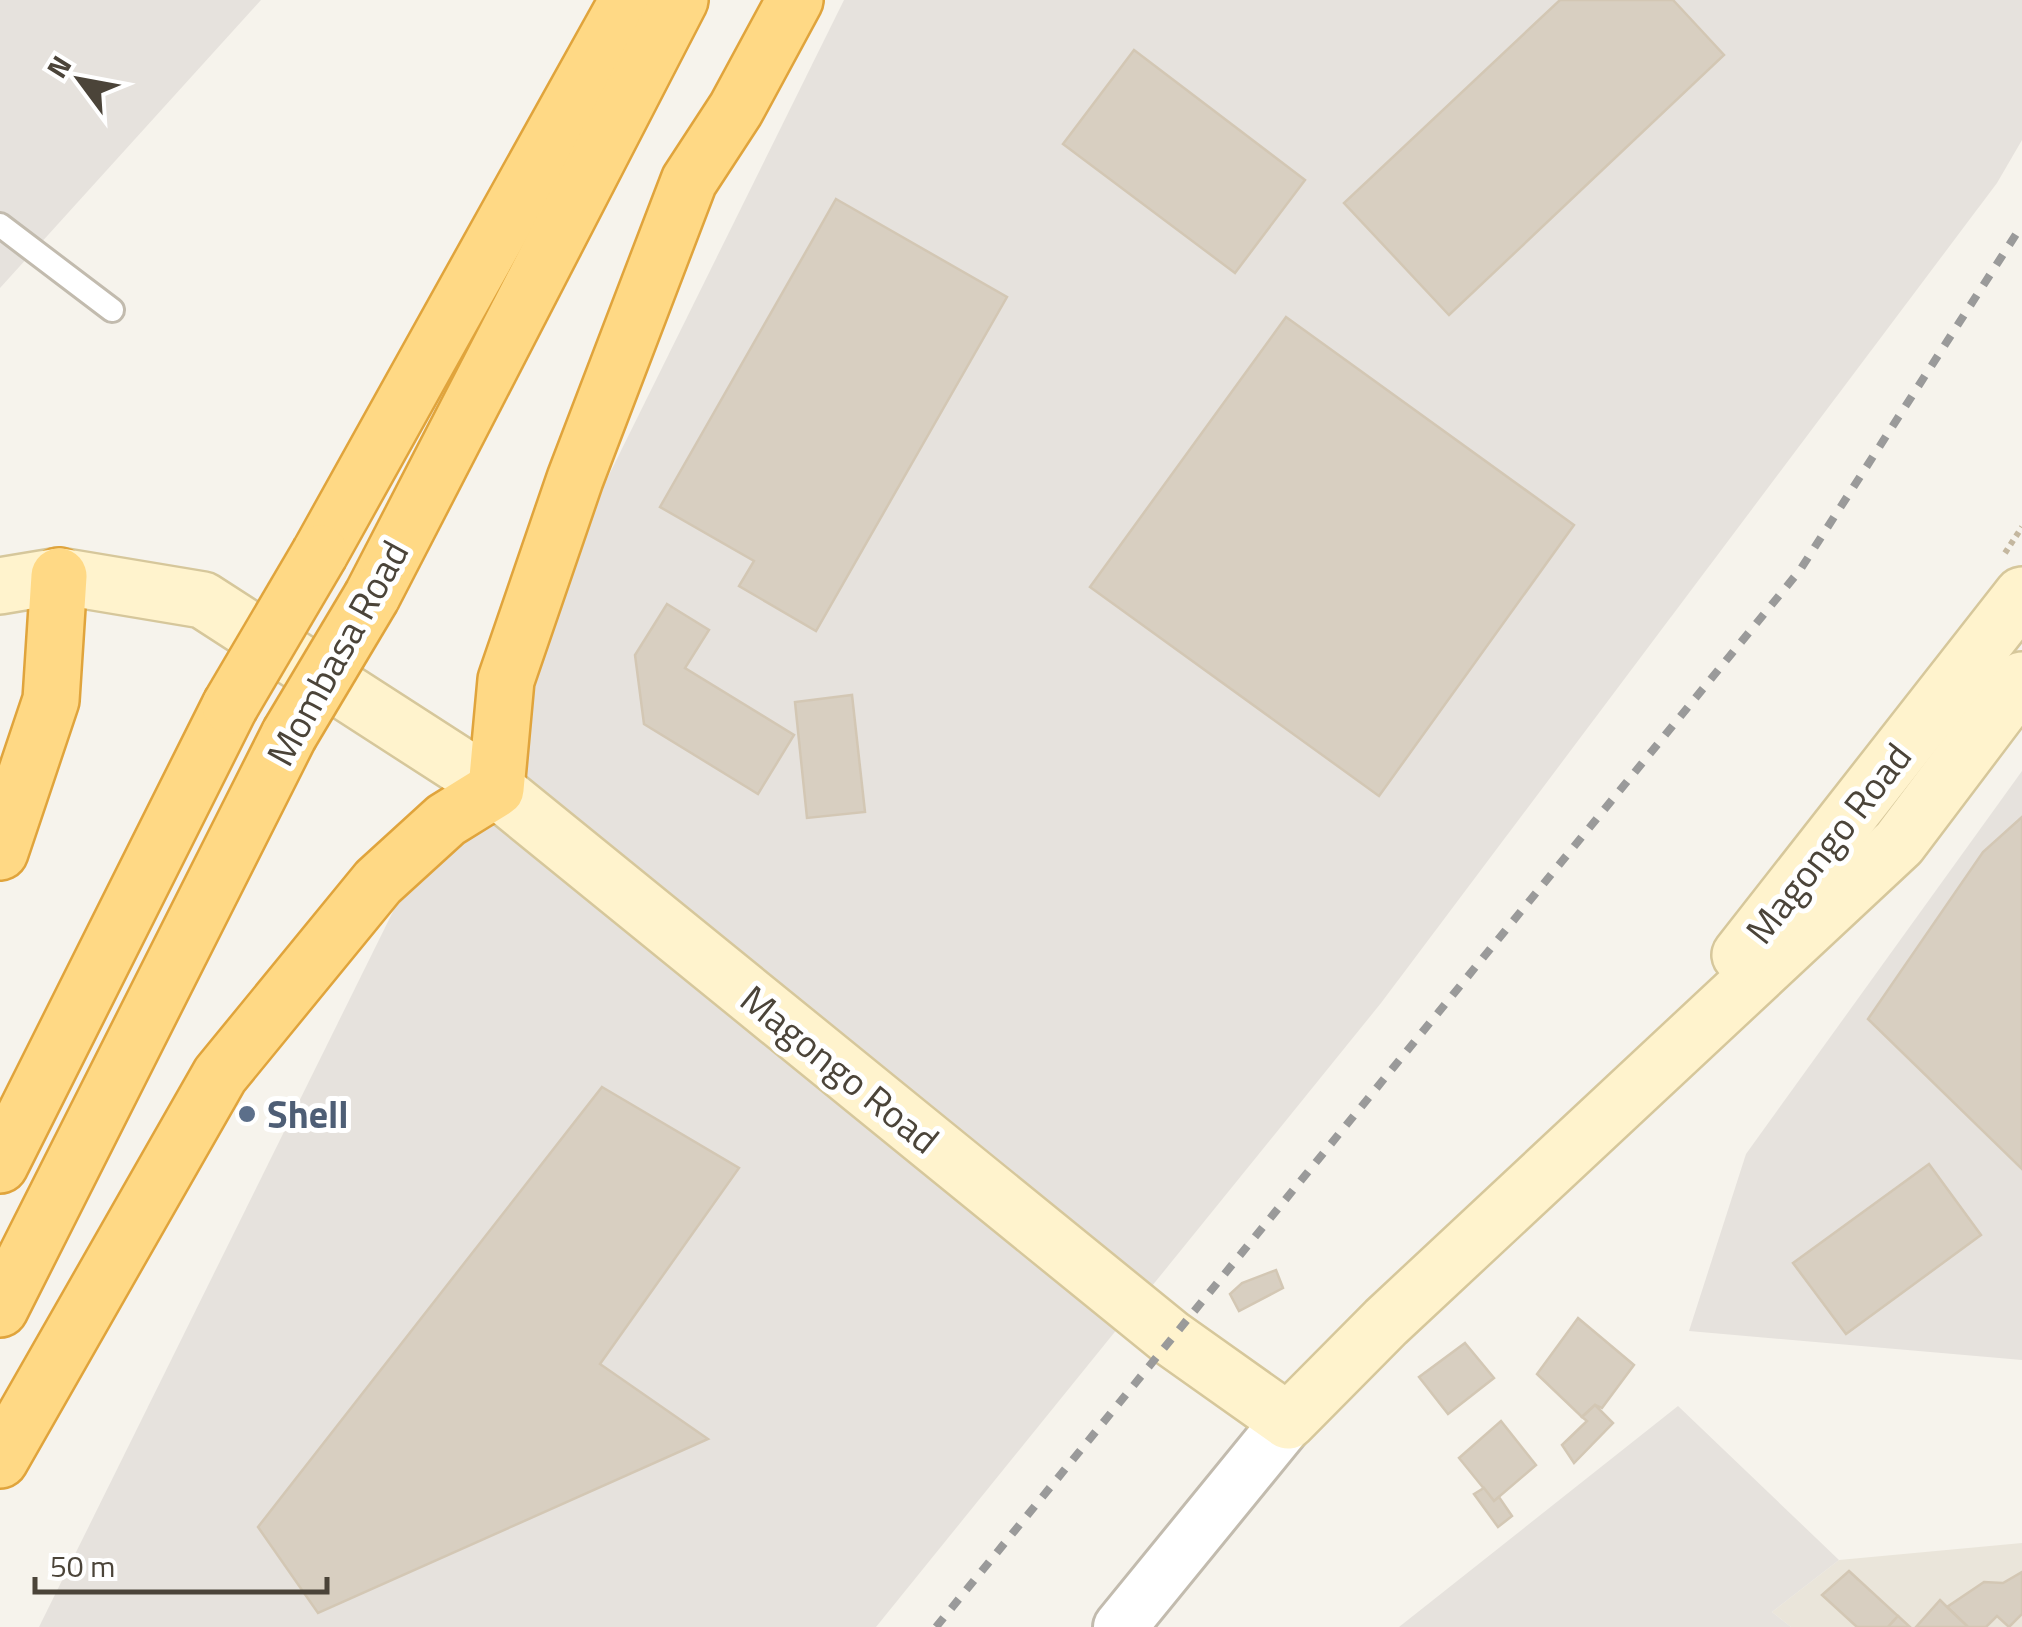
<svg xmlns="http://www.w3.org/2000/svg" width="2022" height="1627" viewBox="0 0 2022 1627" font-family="'Titillium Web',sans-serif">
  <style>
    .residential { fill: #eae5da }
    .industrial { fill: #e6e2dd }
    .building { fill: #d8cfc1; stroke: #d3c7b4; stroke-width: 2.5 }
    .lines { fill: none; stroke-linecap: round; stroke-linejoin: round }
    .service-casing { stroke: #c2bbae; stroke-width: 28 }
    .tertiary-casing { stroke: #c2bbae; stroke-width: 58 }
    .secondary-casing { stroke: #d6c79b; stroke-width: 60 }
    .trunk-casing { stroke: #e0a43c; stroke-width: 60 }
    .path { stroke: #c4b79f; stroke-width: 6; stroke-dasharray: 5 5; stroke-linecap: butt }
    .service { stroke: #fff; stroke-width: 22 }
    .tertiary { stroke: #fff; stroke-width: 52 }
    .secondary { stroke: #fff3cd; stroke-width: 55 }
    .trunk { stroke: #ffd985; stroke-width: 55 }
    .rail { stroke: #9a9a9a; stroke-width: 8; stroke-dasharray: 12 12; stroke-linecap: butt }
    .trunk-bridge-casing { stroke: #e0a43c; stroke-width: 60; stroke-linecap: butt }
    .trunk-bridge { stroke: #ffd985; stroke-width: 55 }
    .service-dot { fill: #5c6f8a; stroke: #fff; stroke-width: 4 }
    .labels { text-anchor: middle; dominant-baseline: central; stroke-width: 10; stroke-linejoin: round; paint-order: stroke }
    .street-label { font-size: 38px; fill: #4b4439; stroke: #fff }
    .service-label { font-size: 38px; font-weight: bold; fill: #4e5e75; stroke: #fff; text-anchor: start }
  </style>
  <rect width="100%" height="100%" fill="#f6f3ec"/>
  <polygon class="residential" points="2022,1543 2022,1627 1791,1627 1772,1612 1839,1560"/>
  <g class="industrial">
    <polygon points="0,0 261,0 0,288"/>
    <polygon points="844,0 2022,0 2022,140 1997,183 1381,1003 876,1627 39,1627"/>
    <polygon points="2022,771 2022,1360 1689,1331 1746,1154"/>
    <polygon points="1678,1406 1839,1560 1772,1612 1791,1627 1399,1627"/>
  </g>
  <g class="building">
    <polygon points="1560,0 1673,0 1724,55 1449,315 1344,203"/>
    <polygon points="1134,50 1305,180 1235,273 1063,144"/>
    <polygon points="836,199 1007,297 816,631 739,586 754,561 660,507"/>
    <polygon points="1286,317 1574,525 1379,796 1090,587"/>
    <polygon points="667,604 709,630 685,668 794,735 758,794 644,724 635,655"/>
    <polygon points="852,695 865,812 807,818 795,702"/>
    <polygon points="2022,817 2022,1169 1868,1019 1983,852"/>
    <polygon points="602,1087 739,1168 600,1364 708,1439 318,1613 258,1527"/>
    <polygon points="1929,1164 1981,1235 1846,1334 1793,1263"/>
    <polygon points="1276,1270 1283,1288 1239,1311 1230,1294 1242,1283"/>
    <polygon points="1578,1318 1634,1365 1602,1408 1595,1405 1582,1417 1537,1374"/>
    <polygon points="1465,1343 1494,1378 1448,1414 1419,1377"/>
    <polygon points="1595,1405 1613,1423 1574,1463 1562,1445 1587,1421 1582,1417"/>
    <polygon points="1501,1421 1536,1465 1494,1501 1459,1458"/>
    <polygon points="1484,1488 1494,1501 1499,1497 1512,1516 1498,1527 1474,1494"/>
    <polygon points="1849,1571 1898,1616 1888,1627 1857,1627 1822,1595"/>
    <polygon points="2022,1572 2022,1614 2009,1627 1997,1616 1986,1627 1968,1627 1947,1607 1984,1582 2003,1583"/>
    <polygon points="1940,1600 1947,1607 1968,1627 1916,1627"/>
    <polygon points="1898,1616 1910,1627 1888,1627"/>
  </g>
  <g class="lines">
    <defs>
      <polyline id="service" points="0,225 112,310"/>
      <polyline id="tertiary" points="1120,1627 1288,1421"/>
      <g id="secondary">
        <polyline points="0,586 59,576 203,600 496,789 1171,1338 1288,1421 1386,1322 1899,843 2022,680"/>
        <polyline points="1740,955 2022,595"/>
      </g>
      <g id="trunk">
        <polyline points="320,553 628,0"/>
        <polyline points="372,596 680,0"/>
        <polyline points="0,852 51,700 59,576"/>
        <polyline points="0,1165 230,706"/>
        <polyline points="0,1309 289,735"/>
        <polyline points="0,1460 220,1075 378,882 446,820 496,789 506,680 575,479 689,181 736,109 795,0"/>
      </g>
    </defs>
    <use href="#service" class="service-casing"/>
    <use href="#tertiary" class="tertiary-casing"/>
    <use href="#secondary" class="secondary-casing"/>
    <use href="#trunk" class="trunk-casing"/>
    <polyline class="path" points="2005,553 2022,527"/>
    <use href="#service" class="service"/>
    <use href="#tertiary" class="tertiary"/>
    <use href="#secondary" class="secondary"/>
    <use href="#trunk" class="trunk"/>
    <polyline class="rail" points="936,1627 1800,570 2022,225"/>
    <defs>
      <g id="trunk-bridge">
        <polyline points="230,706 320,553"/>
        <polyline points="289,735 372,596"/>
      </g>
    </defs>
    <use href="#trunk-bridge" class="trunk-bridge-casing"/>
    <use href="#trunk-bridge" class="trunk-bridge"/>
  </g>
  <circle class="service-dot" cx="247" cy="1114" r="10"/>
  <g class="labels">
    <g class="street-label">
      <text transform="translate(337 653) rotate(-61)">Mombasa Road</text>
      <text transform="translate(1828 843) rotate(-52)">Magongo Road</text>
      <text transform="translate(840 1069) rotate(39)">Magongo Road</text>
    </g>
    <g class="service-label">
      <text x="267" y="1114">Shell</text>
    </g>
  </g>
  <g transform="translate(80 80) rotate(302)" stroke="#ffffff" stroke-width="8" paint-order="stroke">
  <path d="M0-8L18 38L0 25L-18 38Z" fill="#4b4439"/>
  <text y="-15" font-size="28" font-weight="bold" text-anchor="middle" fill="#4b4439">N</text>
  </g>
  <path d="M35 1577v15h292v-15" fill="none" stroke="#4b4439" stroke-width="5"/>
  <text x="50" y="1577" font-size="30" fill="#4b4439" stroke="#ffffff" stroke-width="8" paint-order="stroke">50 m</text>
</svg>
